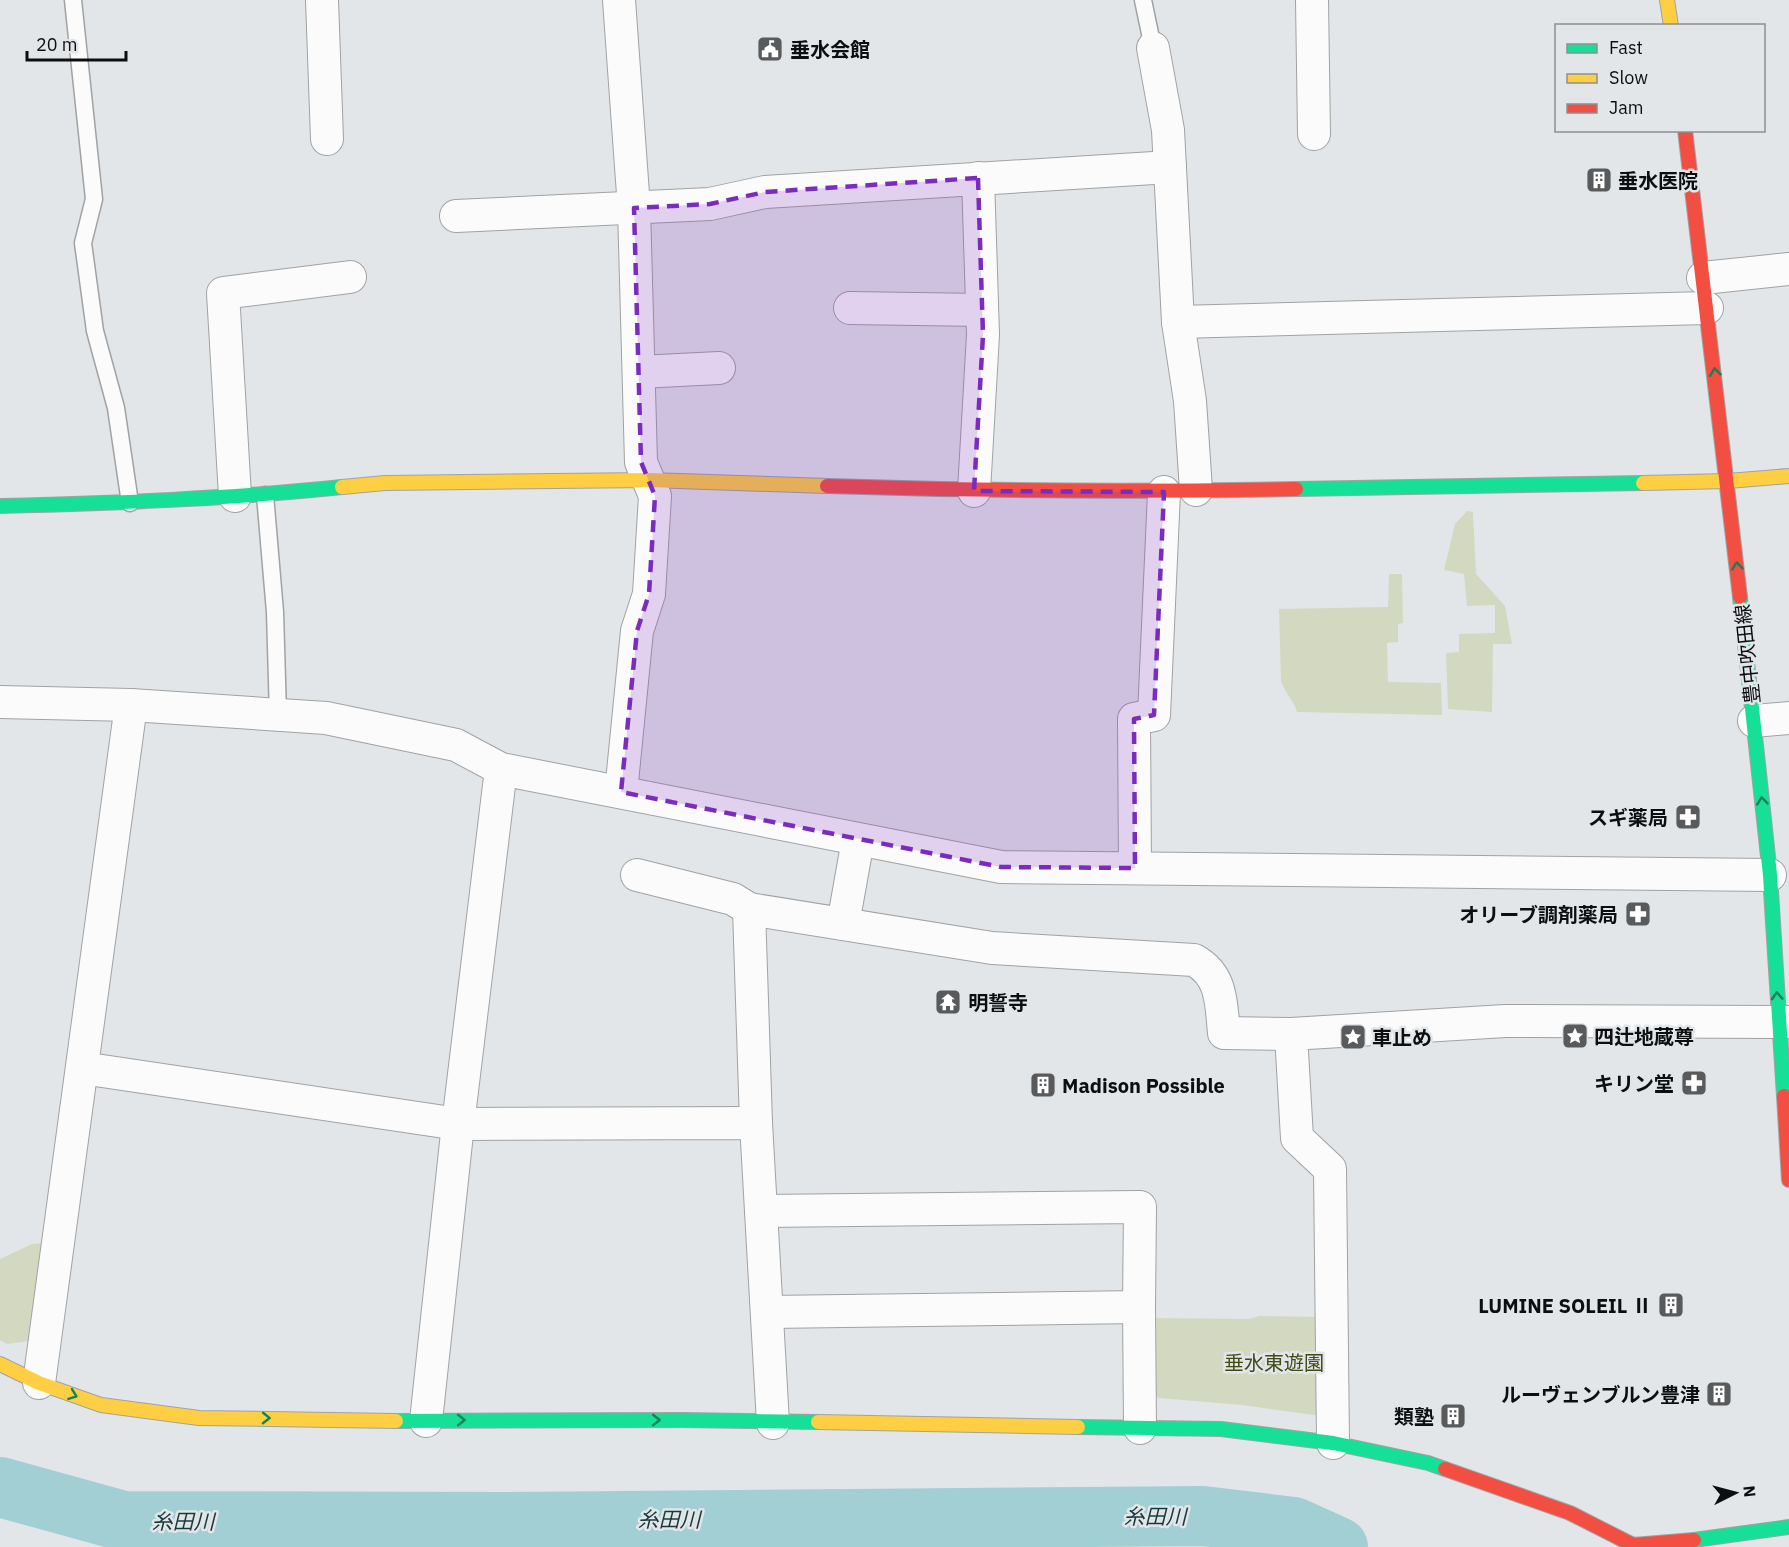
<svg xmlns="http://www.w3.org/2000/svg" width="1789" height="1547" viewBox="0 0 1789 1547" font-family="'IBM Plex Sans','Noto Sans JP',sans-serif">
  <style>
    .green { fill: #d2d9c0 }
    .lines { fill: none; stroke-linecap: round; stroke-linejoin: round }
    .river { stroke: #a2cfd4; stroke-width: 60 }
    .lane-casing { stroke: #a0a2a3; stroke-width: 19 }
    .street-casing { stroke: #a0a2a3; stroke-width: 34 }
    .fast-casing { stroke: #a0a2a3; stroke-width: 16 }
    .slow-casing { stroke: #a0a2a3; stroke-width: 16 }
    .jam-casing { stroke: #a0a2a3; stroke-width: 16 }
    .lane { stroke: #fbfbfc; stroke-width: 16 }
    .street { stroke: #fbfbfc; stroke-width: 32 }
    .fast { stroke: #16e098; stroke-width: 14 }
    .slow { stroke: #ffcf43; stroke-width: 14 }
    .jam { stroke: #f24e42; stroke-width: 14 }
    .oneway { stroke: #12825a }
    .marked { fill: #7b2cbf; fill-opacity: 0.2; stroke: #7b2cbf; stroke-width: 4.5; stroke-dasharray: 12 8; stroke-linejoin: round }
    .labels { text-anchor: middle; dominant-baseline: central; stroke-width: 5; stroke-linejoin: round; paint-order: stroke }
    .poi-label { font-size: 20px; font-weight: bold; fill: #0d0e0f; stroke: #e2e6e9; text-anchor: start }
    .street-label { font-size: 20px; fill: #0d0e0f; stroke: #e2e6e9 }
    .park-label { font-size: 20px; fill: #434b15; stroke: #e2e6e9 }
    .water-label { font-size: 21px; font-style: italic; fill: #18393c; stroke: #e2e6e9 }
  </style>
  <rect width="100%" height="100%" fill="#e3e6e8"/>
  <g class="green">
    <polygon points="1467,511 1473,512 1476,574 1505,606 1512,644 1493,644 1492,712 1448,709 1446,653 1459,652 1459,634 1495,633 1495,605 1467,606 1464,574 1444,570 1455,524"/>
    <path d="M1389,574H1402L1403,623L1398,624V642L1387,643L1388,682L1441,683L1442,715L1297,712C1293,699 1285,693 1281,681L1279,609L1388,607Z"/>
    <polygon points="46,1243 29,1341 7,1344 0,1340 0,1259 32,1244"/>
    <polygon points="1259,1316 1321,1317 1321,1416 1242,1405 1159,1398 1150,1392 1151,1318 1249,1319"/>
  </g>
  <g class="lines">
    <polyline class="river" points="0,1487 123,1521 505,1522 1203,1516 1294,1527 1338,1547"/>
    <defs>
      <g id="lane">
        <polyline points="73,0 94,199 83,243 95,331 116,408 130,503"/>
        <polyline points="1143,0 1153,48"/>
        <polyline points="265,495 275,612 278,715"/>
      </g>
      <g id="street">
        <polyline points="322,0 327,139"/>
        <polyline points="619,0 634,208 641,462 655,496 649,594 637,631 621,792"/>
        <polyline points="1312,0 1314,134"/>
        <polyline points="1153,48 1168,130 1178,322 1190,401 1196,490"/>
        <polyline points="456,216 710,204 765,192 1170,167"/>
        <polyline points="1703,278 1789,269"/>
        <polyline points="850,308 982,310"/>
        <polyline points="1178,322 1707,308"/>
        <polyline points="639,372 719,368"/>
        <polyline points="974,491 983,335 978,178"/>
        <polyline points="235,496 223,293 350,277"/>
        <polyline points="0,702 131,705 326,718 456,745 501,769 1001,867 1770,875"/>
        <polyline points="1754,721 1789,718"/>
        <polyline points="1135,868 1134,719 1154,715 1164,492"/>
        <polyline points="637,875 733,899 749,909"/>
        <polyline points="843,924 858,840"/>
        <polyline points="82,1068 458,1124 756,1123 773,1423"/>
        <path d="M756,1123L749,909L992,948L1194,960C1223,976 1221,1004 1224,1033L1291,1034"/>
        <polyline points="761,1211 1140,1207 1139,1307 1140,1428"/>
        <polyline points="768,1312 1139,1307"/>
        <polyline points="39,1383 131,705"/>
        <polyline points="426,1421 458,1124 501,769"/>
        <polyline points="1333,1443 1330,1169 1297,1138 1291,1034 1505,1021 1789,1022"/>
      </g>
      <g id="fast">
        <polyline points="1296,489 1643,483"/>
        <path d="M0,506C115,503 228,499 342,487"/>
        <polyline points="1740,597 1770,875 1784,1096"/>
        <polyline points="396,1421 683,1420 818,1422"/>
        <polyline points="1078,1427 1221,1429 1333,1443 1428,1463 1445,1469"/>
        <polyline points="1694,1540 1789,1527"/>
      </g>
      <g id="slow">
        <polyline points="1667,0 1671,26"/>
        <polyline points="1643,483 1728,481 1789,476"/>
        <polyline points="342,487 385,483 649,480 827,486"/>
        <polyline points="0,1364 39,1383 101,1405 199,1418 396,1421"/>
        <polyline points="818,1422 1078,1427"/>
      </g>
      <g id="jam">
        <polyline points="1685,130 1740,597"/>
        <path d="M827,486C983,491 1139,492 1296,489"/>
        <polyline points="1784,1096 1789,1180"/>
        <polyline points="1445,1469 1570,1513 1633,1545 1694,1540"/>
      </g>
    </defs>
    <use href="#lane" class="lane-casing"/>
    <use href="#street" class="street-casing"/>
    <use href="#fast" class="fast-casing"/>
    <use href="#slow" class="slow-casing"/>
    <use href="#jam" class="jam-casing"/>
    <use href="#lane" class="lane"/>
    <use href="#street" class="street"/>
    <use href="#fast" class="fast"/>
    <use href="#slow" class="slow"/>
    <use href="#jam" class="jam"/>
  </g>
  <defs><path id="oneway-chevron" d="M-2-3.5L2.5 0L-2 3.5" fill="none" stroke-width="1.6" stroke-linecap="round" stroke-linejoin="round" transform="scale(1.5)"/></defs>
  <g class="oneway">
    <use href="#oneway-chevron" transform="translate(1715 372) rotate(-97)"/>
    <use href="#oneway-chevron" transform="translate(1737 566) rotate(-96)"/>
    <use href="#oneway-chevron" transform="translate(1762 801) rotate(-96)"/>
    <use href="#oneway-chevron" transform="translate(1777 996) rotate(-93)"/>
    <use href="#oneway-chevron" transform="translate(73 1395) rotate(20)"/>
    <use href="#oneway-chevron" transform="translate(266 1418) rotate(1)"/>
    <use href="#oneway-chevron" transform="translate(461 1420)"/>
    <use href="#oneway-chevron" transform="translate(656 1420)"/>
  </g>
  <path class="marked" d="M978,178L983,335L974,491L1164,492L1154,715L1134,719L1135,868L1001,867L621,792L637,631L649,594L655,496L641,462L634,208L710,204L765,192Z"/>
  <defs>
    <symbol id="civic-square" viewBox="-11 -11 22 22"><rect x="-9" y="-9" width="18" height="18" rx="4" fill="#585a5b" stroke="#e2e6e9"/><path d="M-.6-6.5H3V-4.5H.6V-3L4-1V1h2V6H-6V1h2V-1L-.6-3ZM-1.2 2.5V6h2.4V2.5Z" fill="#fff"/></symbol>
    <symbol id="building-square" viewBox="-11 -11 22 22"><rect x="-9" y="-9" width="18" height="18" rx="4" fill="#585a5b" stroke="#e2e6e9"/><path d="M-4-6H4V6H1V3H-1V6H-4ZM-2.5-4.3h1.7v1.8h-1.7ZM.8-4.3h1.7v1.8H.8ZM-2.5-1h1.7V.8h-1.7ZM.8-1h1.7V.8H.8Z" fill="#fff"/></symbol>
    <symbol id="pharmacy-square" viewBox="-11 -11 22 22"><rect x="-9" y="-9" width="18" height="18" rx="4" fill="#585a5b" stroke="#e2e6e9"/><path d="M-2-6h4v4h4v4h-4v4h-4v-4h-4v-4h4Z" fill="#fff"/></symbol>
    <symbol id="temple-square" viewBox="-11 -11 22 22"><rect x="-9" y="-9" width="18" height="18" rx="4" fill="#585a5b" stroke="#e2e6e9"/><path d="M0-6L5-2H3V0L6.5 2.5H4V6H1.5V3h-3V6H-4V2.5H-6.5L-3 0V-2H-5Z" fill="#fff"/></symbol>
    <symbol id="sight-square" viewBox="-11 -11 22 22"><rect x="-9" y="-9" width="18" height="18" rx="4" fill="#585a5b" stroke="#e2e6e9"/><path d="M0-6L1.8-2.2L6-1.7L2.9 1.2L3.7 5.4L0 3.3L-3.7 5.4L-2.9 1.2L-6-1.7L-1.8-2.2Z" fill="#fff"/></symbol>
  </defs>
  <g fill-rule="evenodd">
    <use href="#civic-square" x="755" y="34" width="30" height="30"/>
    <use href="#building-square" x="1584" y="165" width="30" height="30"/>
    <use href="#pharmacy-square" x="1673" y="802" width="30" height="30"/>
    <use href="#pharmacy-square" x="1623" y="899" width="30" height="30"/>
    <use href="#temple-square" x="933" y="987" width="30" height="30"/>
    <use href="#sight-square" x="1560" y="1021" width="30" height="30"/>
    <use href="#sight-square" x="1338" y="1022" width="30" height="30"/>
    <use href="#pharmacy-square" x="1679" y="1068" width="30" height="30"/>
    <use href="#building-square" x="1028" y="1070" width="30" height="30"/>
    <use href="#building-square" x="1656" y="1290" width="30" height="30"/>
    <use href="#building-square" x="1704" y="1379" width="30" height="30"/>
    <use href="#building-square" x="1438" y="1401" width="30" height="30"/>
  </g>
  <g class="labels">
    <g class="poi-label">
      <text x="790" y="49">垂水会館</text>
      <text x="1618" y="180">垂水医院</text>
      <text x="1668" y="817" text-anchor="end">スギ薬局</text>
      <text x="1618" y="914" text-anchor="end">オリーブ調剤薬局</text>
      <text x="968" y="1002">明誓寺</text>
      <text x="1594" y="1036">四辻地蔵尊</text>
      <text x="1372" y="1037">車止め</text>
      <text x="1674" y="1083" text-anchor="end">キリン堂</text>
      <text x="1062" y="1085">Madison Possible</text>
      <text x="1652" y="1305" text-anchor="end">LUMINE SOLEIL Ⅱ</text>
      <text x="1700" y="1394" text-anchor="end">ルーヴェンブルン豊津</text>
      <text x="1434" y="1416" text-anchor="end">類塾</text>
    </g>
    <g class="street-label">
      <text transform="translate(1747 654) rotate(-96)">豊中吹田線</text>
    </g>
    <g class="park-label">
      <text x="1274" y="1362">垂水東遊園</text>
    </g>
    <g class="water-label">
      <text x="1155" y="1516">糸田川</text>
      <text x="669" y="1519">糸田川</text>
      <text x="183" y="1521">糸田川</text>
    </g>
  </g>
  <rect x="1555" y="24" width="210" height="108" fill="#e2e6e9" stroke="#8d9092" stroke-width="1.5"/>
  <rect x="1567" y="44" width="30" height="9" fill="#16e098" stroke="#8d9092" stroke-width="1.5"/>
  <text x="1609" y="54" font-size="18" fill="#0d0e0f">Fast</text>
  <rect x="1567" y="74" width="30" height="9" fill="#ffcf43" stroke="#8d9092" stroke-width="1.5"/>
  <text x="1609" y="84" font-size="18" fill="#0d0e0f">Slow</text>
  <rect x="1567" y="104" width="30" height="9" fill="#f24e42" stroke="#8d9092" stroke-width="1.5"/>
  <text x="1609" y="114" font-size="18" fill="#0d0e0f">Jam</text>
  <g transform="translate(1735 1493) rotate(84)" stroke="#e2e6e9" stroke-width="4.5" paint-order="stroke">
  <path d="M0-4.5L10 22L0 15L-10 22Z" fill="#0d0e0f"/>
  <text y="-9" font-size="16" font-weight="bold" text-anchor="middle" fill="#0d0e0f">N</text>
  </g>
  <path d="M27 51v9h99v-9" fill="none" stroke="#0d0e0f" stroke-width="3"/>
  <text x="36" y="51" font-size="18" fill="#0d0e0f" stroke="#e2e6e9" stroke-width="4.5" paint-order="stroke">20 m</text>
</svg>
